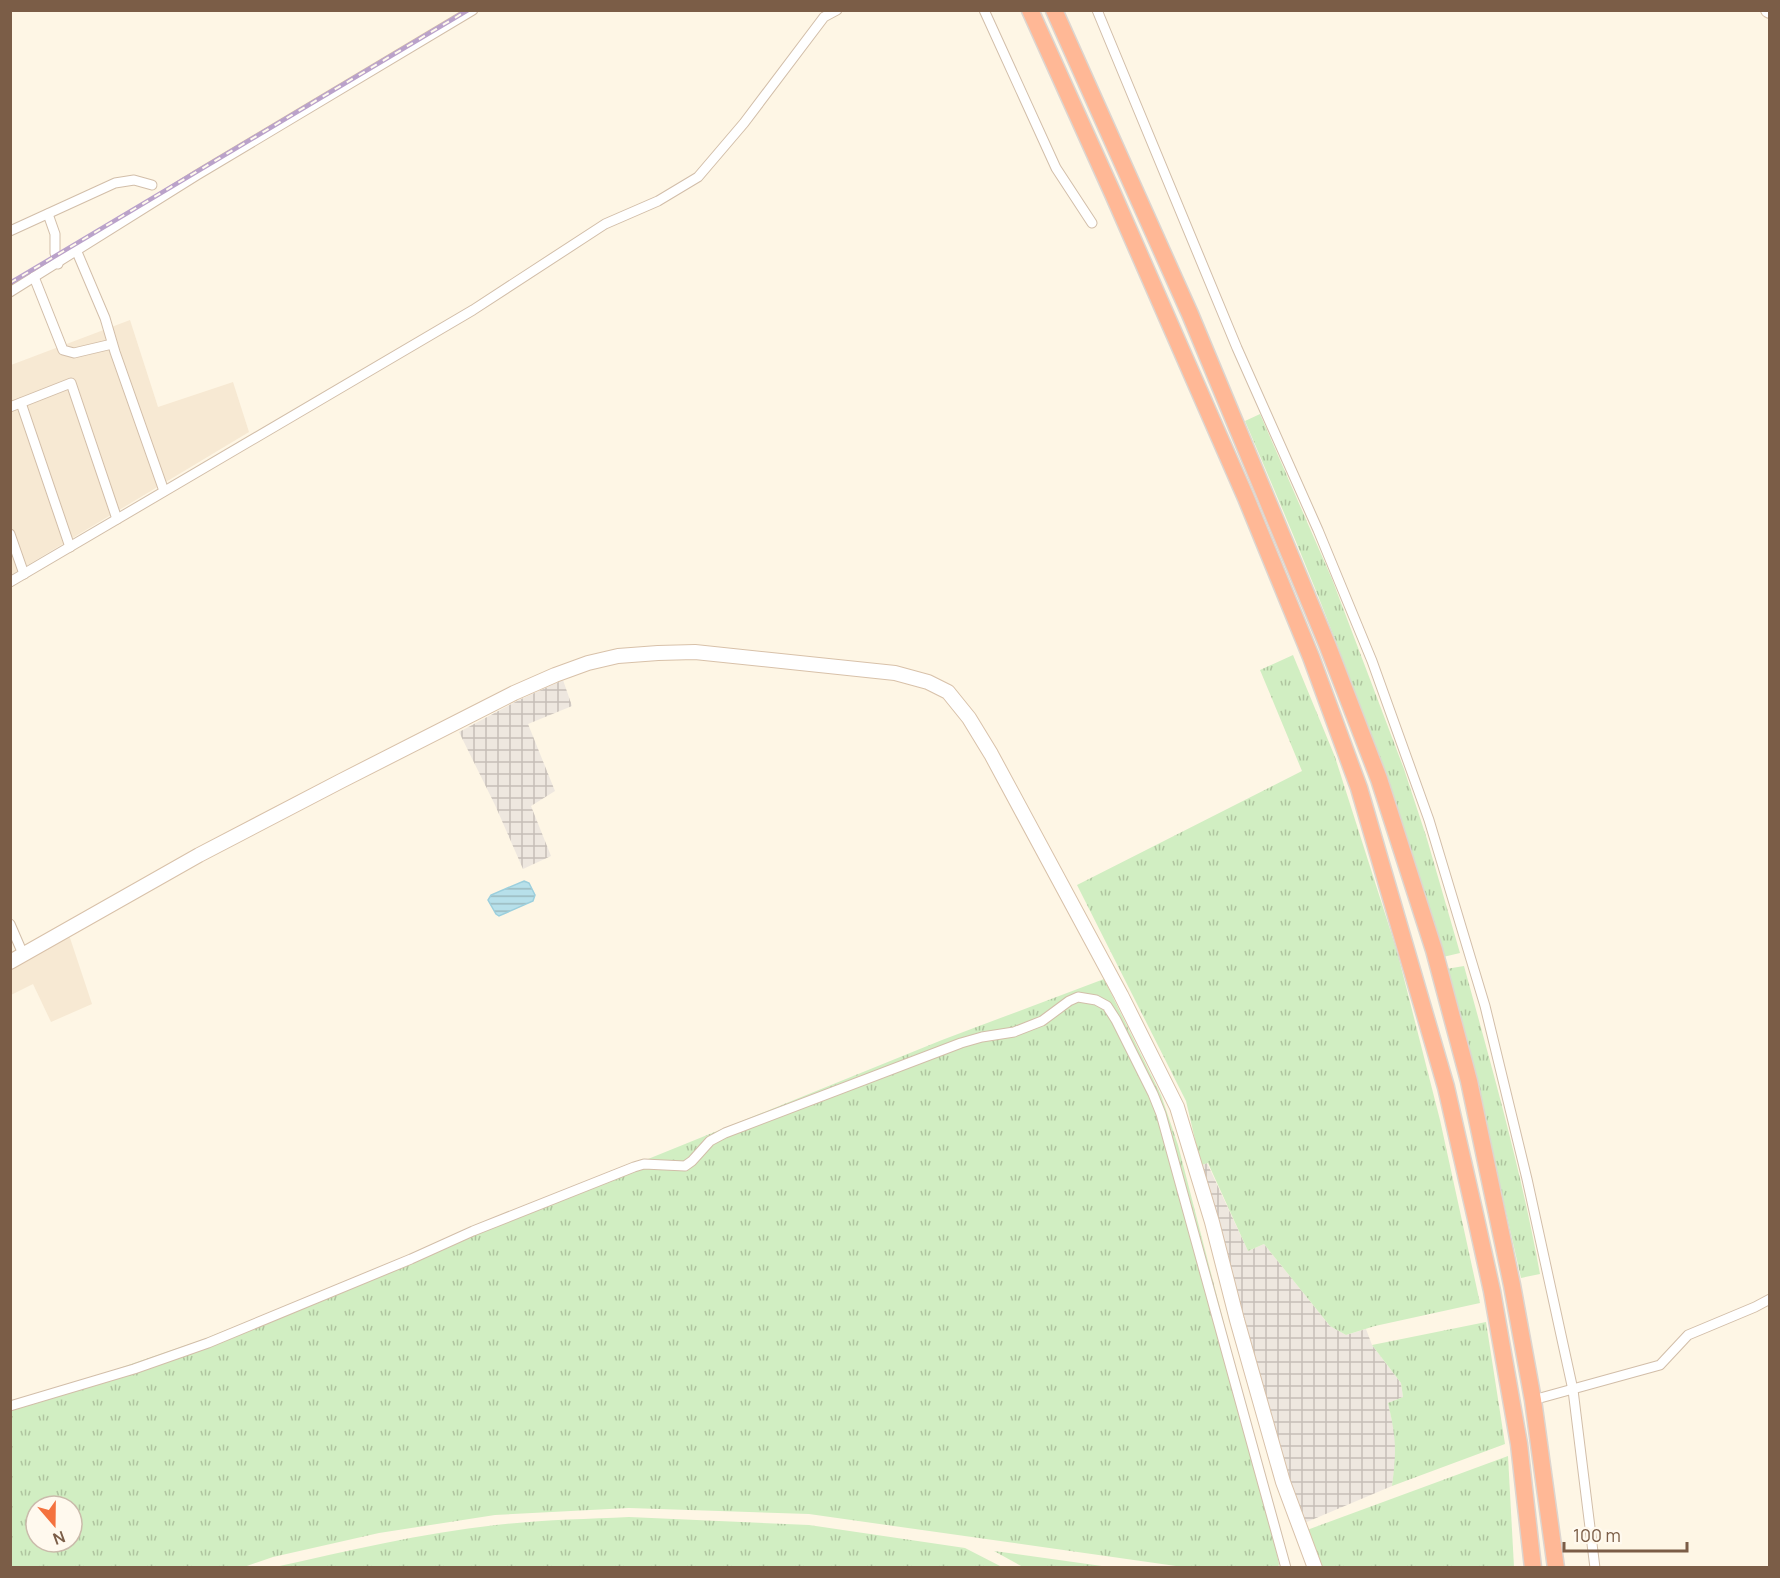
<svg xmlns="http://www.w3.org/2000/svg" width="1780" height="1578" viewBox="0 0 1780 1578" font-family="Manrope,sans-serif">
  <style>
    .residential { fill: #f7e9d3 }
    .industrial { fill: url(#industrial-grid) }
    .grass { fill: url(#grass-tufts); fill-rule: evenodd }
    .water { fill: url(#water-rules); stroke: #9ccfdd; stroke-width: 1.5 }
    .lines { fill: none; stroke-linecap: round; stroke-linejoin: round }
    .street-casing { stroke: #d2bea9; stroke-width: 11 }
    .secondary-casing { stroke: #d8c1a9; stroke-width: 16 }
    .highway-casing { stroke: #ddd5cf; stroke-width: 19 }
    .street { stroke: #fff; stroke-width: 9 }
    .secondary { stroke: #fff; stroke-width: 14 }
    .highway { stroke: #ffb896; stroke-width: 16 }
    .rail-casing { stroke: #baa2ca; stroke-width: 4.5 }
    .rail { stroke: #fff9ee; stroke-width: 2; stroke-dasharray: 7; stroke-linecap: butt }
  </style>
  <defs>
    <pattern id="industrial-grid" width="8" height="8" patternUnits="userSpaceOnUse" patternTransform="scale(1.5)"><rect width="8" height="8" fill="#eee7df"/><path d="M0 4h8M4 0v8" fill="none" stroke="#c6beb7"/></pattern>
    <pattern id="grass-tufts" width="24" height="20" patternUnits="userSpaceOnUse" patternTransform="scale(1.5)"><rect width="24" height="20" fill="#d1eec2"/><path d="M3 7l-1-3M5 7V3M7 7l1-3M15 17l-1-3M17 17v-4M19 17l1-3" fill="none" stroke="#afc49f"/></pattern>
    <pattern id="water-rules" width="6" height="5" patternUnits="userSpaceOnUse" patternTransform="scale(1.5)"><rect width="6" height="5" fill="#b7e0ea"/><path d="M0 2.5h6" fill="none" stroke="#9ab9bf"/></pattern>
  </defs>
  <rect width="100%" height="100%" fill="#fef6e5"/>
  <g class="residential">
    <polygon points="130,320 158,407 233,382 249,432 11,575 11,365"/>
    <polygon points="69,935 92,1004 51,1022 33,984 11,995 11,966"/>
  </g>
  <g class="industrial">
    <polygon points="563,680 572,706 528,724 555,791 531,806 551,856 523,869 495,805 459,732 519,700"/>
    <polygon points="1207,1163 1248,1251 1264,1244 1330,1326 1346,1335 1366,1329 1372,1345 1401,1383 1403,1397 1388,1403 1396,1438 1396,1457 1392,1486 1302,1524 1291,1497 1201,1165"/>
  </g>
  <g class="grass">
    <path d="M1260,414L1332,579L1404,769L1427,839L1460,953L1443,957C1415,868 1387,778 1354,690C1321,599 1283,510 1245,421Z"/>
    <polygon points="1293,655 1335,757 1397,951 1440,1120 1480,1303 1375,1326 1346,1335 1330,1326 1264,1244 1248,1251 1208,1163 1201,1165 1186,1101 1077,885 1302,771 1260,670"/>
    <path d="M1464,966C1492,1068 1521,1169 1540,1274L1521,1278L1483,1111L1446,969Z"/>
    <path d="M1104,979L1161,1095L1178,1145L1247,1413L1279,1564L1278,1568L1183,1567L809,1514L629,1508L495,1515L379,1533L273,1557L244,1567L11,1568V1401L105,1373L204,1339L942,1040ZM36,1506H72V1542H36Z"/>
    <path d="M1486,1322L1505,1444L1392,1486C1397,1451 1396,1437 1388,1403L1403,1397L1401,1383L1372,1345Z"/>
    <polygon points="1508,1456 1514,1567 1320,1567 1307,1530"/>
    <path d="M629,1517L809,1525L965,1548L1002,1567H275C348,1551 422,1533 496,1525C540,1520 585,1519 629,1517Z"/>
    <polygon points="994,1551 1109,1567 1023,1567"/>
  </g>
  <polygon class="water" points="524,881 529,883 535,895 533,901 499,916 496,914 488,900 491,895"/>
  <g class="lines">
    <defs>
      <g id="street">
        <polyline points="984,10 1056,168 1092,223"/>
        <polyline points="1097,10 1237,348 1318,530 1372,661 1429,820 1485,1006 1527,1179 1573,1390 1595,1568"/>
        <polyline points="48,214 55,234 55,253 58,264"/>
        <polyline points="10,231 115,183 134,180 152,185"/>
        <polyline points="77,252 105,318 115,352 164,491"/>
        <polyline points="34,277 63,350 74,353 112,344"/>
        <polyline points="10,292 197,175 473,10"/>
        <polyline points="21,403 70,547"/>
        <polyline points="10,407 71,383 117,519"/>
        <polyline points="10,534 24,574"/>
        <polyline points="10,582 473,310 605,224 658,201 698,177 744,123 824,17 837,10"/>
        <polyline points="10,924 23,954"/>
        <polyline points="1533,1400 1660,1365 1688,1335 1755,1307 1770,1299"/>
        <polyline points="10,1406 134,1369 208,1343 411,1259 473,1231 634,1167 644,1164 685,1166 692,1161 710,1141 725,1133 961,1043 982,1037 1014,1032 1042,1021 1069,1001 1078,997 1096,1000 1107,1006 1116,1020 1153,1094 1161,1114 1286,1568"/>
      </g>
      <g id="secondary">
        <polyline points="1768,10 1770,11"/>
        <polyline points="10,962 199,855 341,781 514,693 555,675 588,663 618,656 658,653 695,652 895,673 928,682 948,692 969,718 991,754 1121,995 1177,1107 1212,1222 1237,1320 1283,1482 1315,1568"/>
      </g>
      <g id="highway">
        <polyline points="1030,10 1113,194 1246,498 1311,657 1359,788 1446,1087 1474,1210 1492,1291 1519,1444 1533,1568"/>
        <polyline points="1054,10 1190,314 1327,644 1379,779 1434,950 1469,1081 1512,1285 1533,1400 1556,1568"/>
      </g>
    </defs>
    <use href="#street" class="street-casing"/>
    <use href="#secondary" class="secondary-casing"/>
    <use href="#highway" class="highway-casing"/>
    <use href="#street" class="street"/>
    <use href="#secondary" class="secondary"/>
    <use href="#highway" class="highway"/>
    <defs>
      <polyline id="rail" points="10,283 468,10"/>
    </defs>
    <use href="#rail" class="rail-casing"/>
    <use href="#rail" class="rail"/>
  </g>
  <rect width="1780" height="1578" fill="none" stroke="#7b5d47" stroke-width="24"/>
  <g transform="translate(54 1524) rotate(160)"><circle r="28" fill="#fff9ee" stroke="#cabbab" stroke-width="1.5"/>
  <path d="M0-4.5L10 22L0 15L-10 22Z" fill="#f4723e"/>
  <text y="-9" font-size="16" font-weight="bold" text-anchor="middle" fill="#7b5d47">N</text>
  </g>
  <path d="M1564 1542v9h123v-9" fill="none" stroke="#7b5d47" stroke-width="3"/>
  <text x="1573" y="1542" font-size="18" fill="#7b5d47" stroke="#fff9ee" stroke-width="4.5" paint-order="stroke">100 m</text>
</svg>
